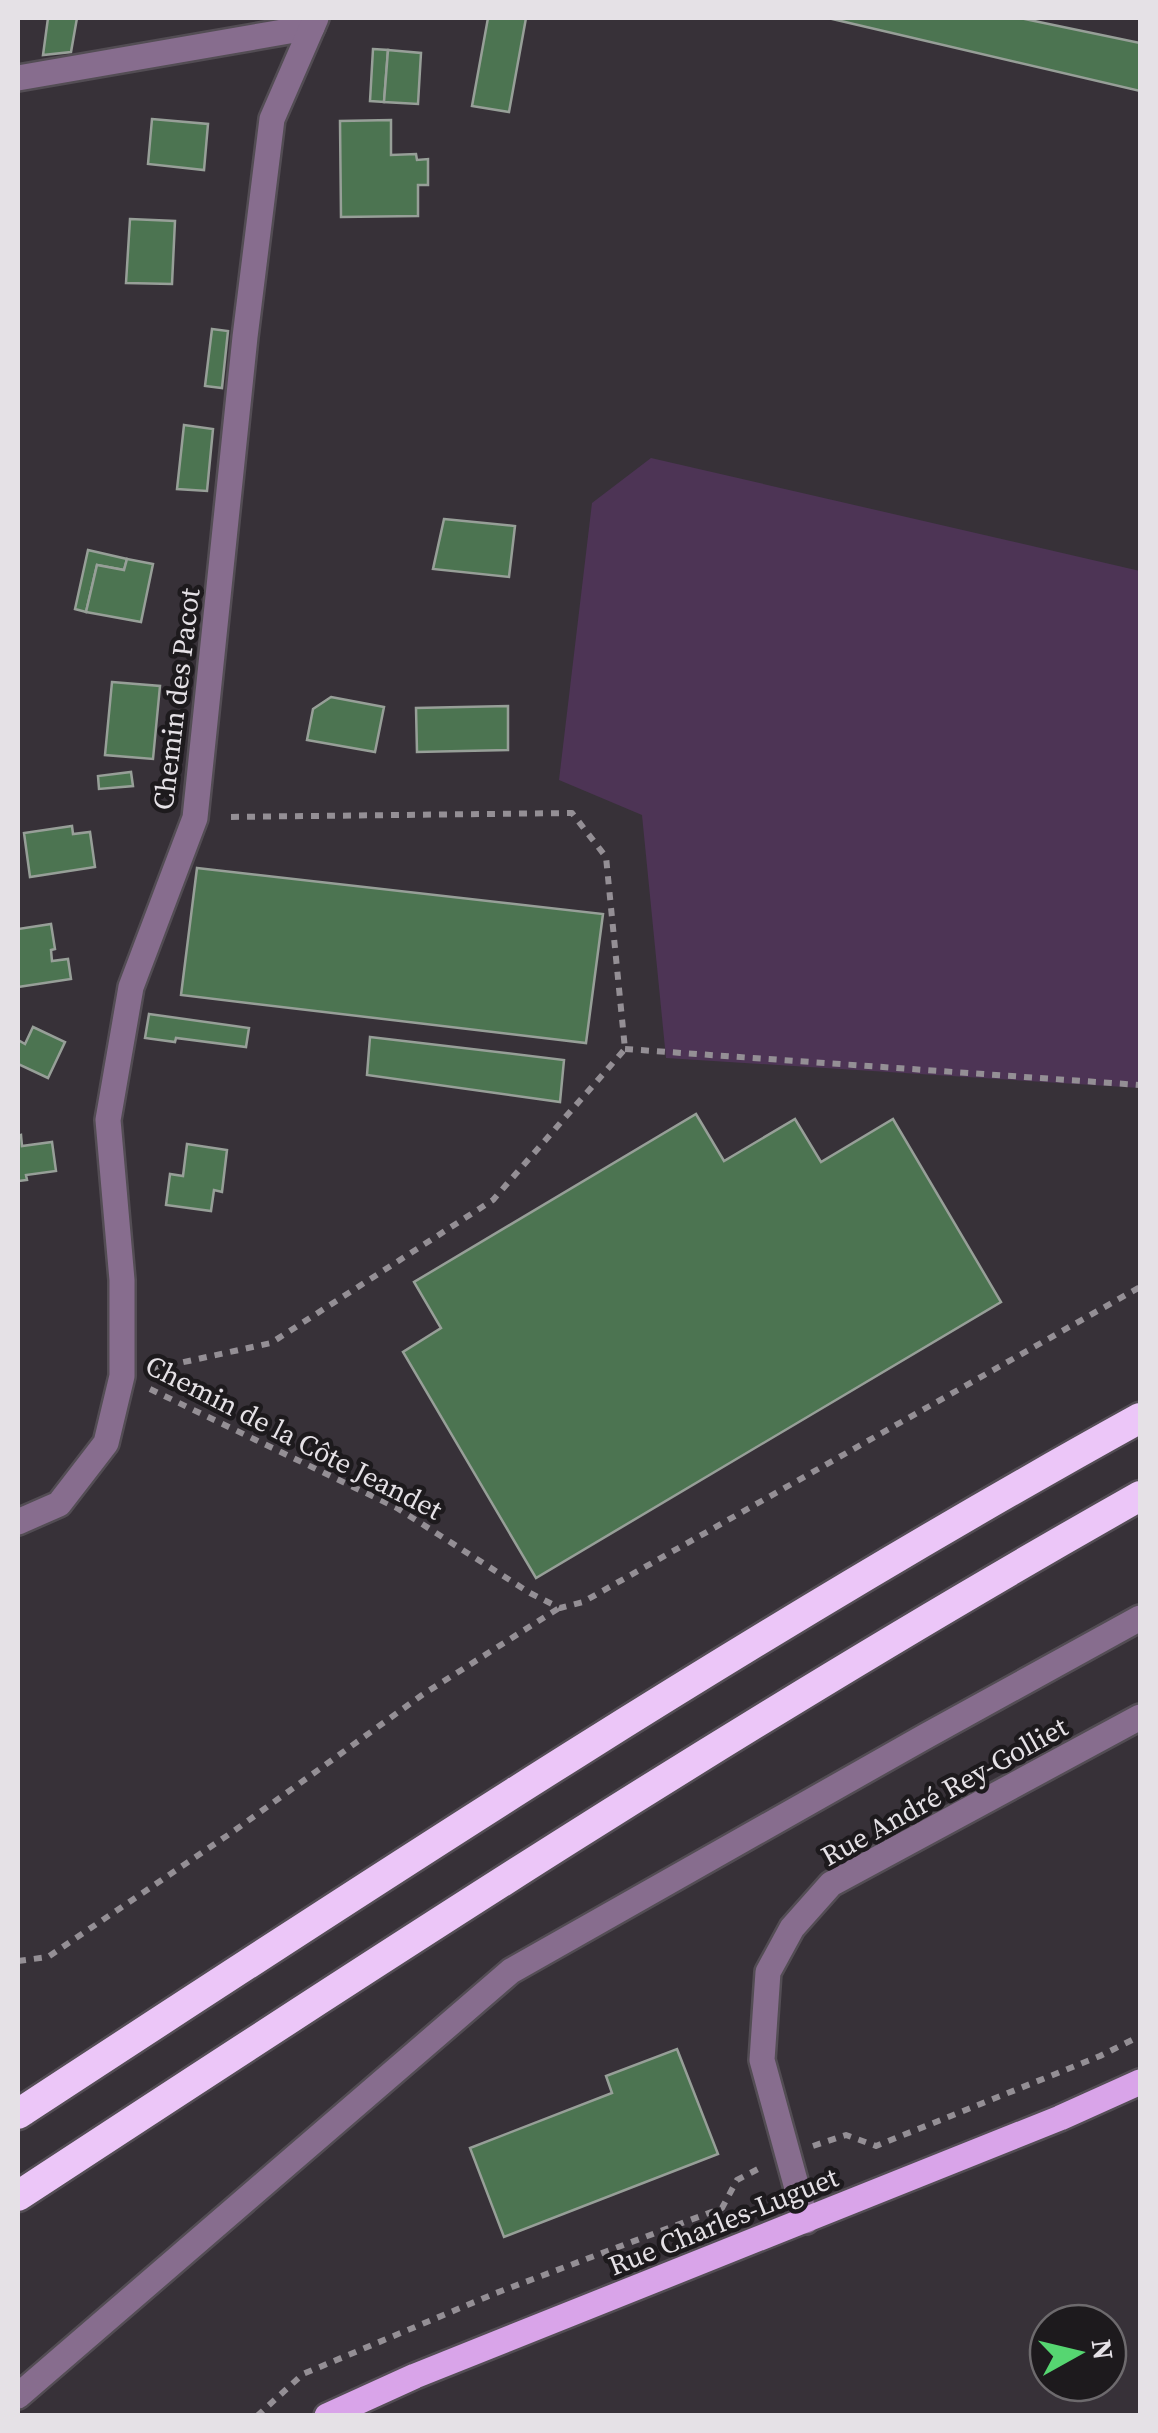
<svg xmlns="http://www.w3.org/2000/svg" width="1158" height="2433" viewBox="0 0 1158 2433" font-family="'Source Serif 4',serif">
  <style>
    .green { fill: #4d3455 }
    .building { fill: #4c7451; stroke: #979f98; stroke-width: 2.5 }
    .lines { fill: none; stroke-linecap: round; stroke-linejoin: round }
    .minor-casing { stroke: #534d54; stroke-width: 30 }
    .major-casing { stroke: #534d54; stroke-width: 30 }
    .highway-casing { stroke: #534d54; stroke-width: 35 }
    .path { stroke: #948f95; stroke-width: 6; stroke-dasharray: 8 8; stroke-linecap: butt }
    .minor { stroke: #876d8e; stroke-width: 25 }
    .major { stroke: #d9a4e9; stroke-width: 25 }
    .highway { stroke: #ecc6f8; stroke-width: 30 }
    .labels { text-anchor: middle; dominant-baseline: central; stroke-width: 9; stroke-linejoin: round; paint-order: stroke }
    .street-label { font-size: 28px; fill: #e5e1e6; stroke: #1d1a1d }
  </style>
  <rect width="100%" height="100%" fill="#373138"/>
  <polygon class="green" points="651,458 1140,571 1140,1088 666,1058 642,815 559,780 592,503"/>
  <g class="building">
    <polygon points="48,18 77,18 71,52 43,55"/>
    <polygon points="488,18 526,18 509,112 472,106"/>
    <polygon points="828,18 1020,18 1140,43 1140,91"/>
    <polygon points="373,49 388,50 384,102 370,101"/>
    <polygon points="388,50 421,53 418,104 384,102"/>
    <polygon points="152,119 208,124 204,170 148,164"/>
    <polygon points="391,120 391,155 416,154 417,160 428,159 428,185 418,185 418,216 341,217 340,121"/>
    <polygon points="130,219 175,221 172,284 126,283"/>
    <polygon points="212,329 228,331 222,388 205,386"/>
    <polygon points="184,425 213,429 207,491 177,489"/>
    <polygon points="444,519 515,526 509,577 433,569"/>
    <polygon points="88,550 127,559 124,570 97,565 86,612 75,609"/>
    <polygon points="127,559 153,564 141,622 86,612 97,565 124,570"/>
    <polygon points="112,682 160,686 153,759 105,755"/>
    <polygon points="331,697 384,707 375,752 307,740 313,709"/>
    <polygon points="508,706 508,750 417,752 416,708"/>
    <polygon points="131,772 133,786 99,789 98,776"/>
    <polygon points="72,826 73,834 90,832 95,867 30,877 24,833"/>
    <polygon points="197,868 603,914 586,1043 181,995"/>
    <polygon points="51,924 55,949 51,950 52,961 68,959 71,979 18,987 18,929"/>
    <polygon points="149,1014 249,1028 246,1047 176,1038 175,1042 145,1038"/>
    <polygon points="33,1027 65,1042 48,1078 18,1064 18,1040 25,1044"/>
    <polygon points="370,1037 564,1060 560,1102 367,1075"/>
    <polygon points="696,1114 724,1161 795,1119 821,1162 893,1119 1001,1302 536,1578 403,1352 441,1328 414,1282"/>
    <polygon points="21,1135 22,1146 52,1142 56,1171 26,1175 27,1180 18,1181 18,1136"/>
    <polygon points="187,1144 227,1150 222,1192 214,1190 211,1211 166,1205 170,1174 183,1176"/>
    <polygon points="677,2049 718,2154 504,2237 470,2148 612,2093 606,2076"/>
  </g>
  <g class="lines">
    <defs>
      <g id="minor">
        <polyline points="18,78 312,27"/>
        <polyline points="18,1522 59,1504 106,1443 122,1376 122,1280 108,1120 131,987 195,818 245,337 272,119 316,18"/>
        <polyline points="806,2221 762,2060 768,1972 792,1928 831,1884 1140,1717"/>
        <polyline points="18,2396 511,1971 926,1736 1140,1618"/>
      </g>
      <polyline id="major" points="327,2416 415,2376 1060,2118 1140,2082"/>
      <g id="highway">
        <path d="M18,2114C386,1873 755,1631 1140,1418"/>
        <path d="M18,2196C387,1954 756,1713 1140,1496"/>
      </g>
    </defs>
    <use href="#minor" class="minor-casing"/>
    <use href="#major" class="major-casing"/>
    <use href="#highway" class="highway-casing"/>
    <g class="path">
      <polyline points="625,1049 1140,1085"/>
      <polyline points="152,1369 271,1343 493,1200 625,1049 606,857 572,813 224,817"/>
      <polyline points="150,1389 397,1508 530,1593 560,1608 583,1602 1140,1287"/>
      <polyline points="18,1961 48,1957 231,1833 422,1695 559,1608"/>
      <polyline points="813,2146 846,2135 876,2146 1100,2056 1140,2036"/>
      <polyline points="257,2416 303,2374 496,2293 722,2208 737,2180 760,2168"/>
    </g>
    <use href="#minor" class="minor"/>
    <use href="#major" class="major"/>
    <use href="#highway" class="highway"/>
  </g>
  <g class="labels">
    <g class="street-label">
      <text transform="translate(176 699) rotate(-83)">Chemin des Pacot</text>
      <text transform="translate(294 1437) rotate(27)">Chemin de la Côte Jeandet</text>
      <text transform="translate(944 1791) rotate(-29)">Rue André Rey-Golliet</text>
      <text transform="translate(723 2221) rotate(-22)">Rue Charles-Luguet</text>
    </g>
  </g>
  <rect width="1158" height="2433" fill="none" stroke="#e5e1e6" stroke-width="40"/>
  <g transform="translate(1078 2353) rotate(82)"><circle r="48" fill="#1d1a1d" stroke="#6d6a6d" stroke-width="2.5"/>
  <path d="M0-8L18 38L0 25L-18 38Z" fill="#56d671"/>
  <text y="-15" font-size="28" font-weight="bold" text-anchor="middle" fill="#e5e1e6">N</text>
  </g>
</svg>
